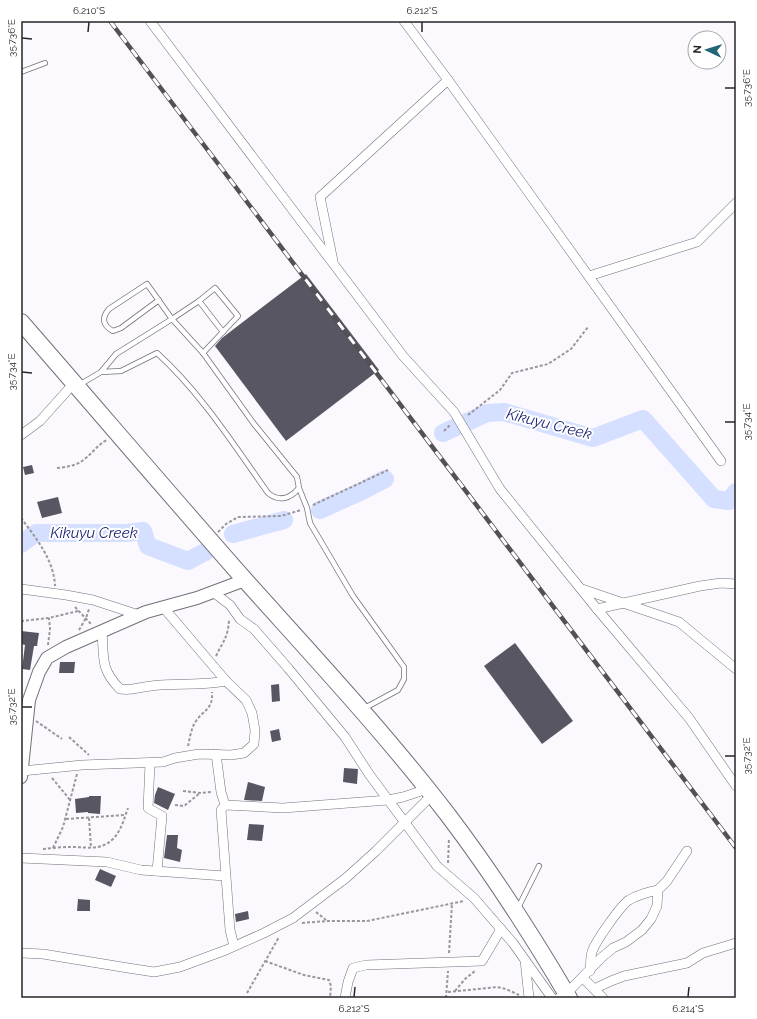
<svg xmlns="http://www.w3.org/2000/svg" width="757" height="1019" viewBox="0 0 757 1019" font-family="Raleway,sans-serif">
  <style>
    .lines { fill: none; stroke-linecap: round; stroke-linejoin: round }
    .river { stroke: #d5dfff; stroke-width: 18 }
    .building { fill: #585662 }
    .lane-casing { stroke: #756f7a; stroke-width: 6 }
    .street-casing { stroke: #756f7a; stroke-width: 10 }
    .secondary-casing { stroke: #756f7a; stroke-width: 14 }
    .highway-casing { stroke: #756f7a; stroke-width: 18 }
    .path { stroke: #99979c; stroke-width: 2; stroke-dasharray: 3 2; stroke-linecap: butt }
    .lane { stroke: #fff; stroke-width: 4.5 }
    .street { stroke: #fff; stroke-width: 9 }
    .secondary { stroke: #fff; stroke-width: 12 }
    .highway { stroke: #fff; stroke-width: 16 }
    .rail-casing { stroke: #545156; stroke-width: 4.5 }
    .rail { stroke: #fff; stroke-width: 3; stroke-dasharray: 9; stroke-linecap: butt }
    .ticks { fill: none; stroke: #28252a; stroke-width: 1.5 }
    .labels { text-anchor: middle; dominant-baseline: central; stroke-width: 4; stroke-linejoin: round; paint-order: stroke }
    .water-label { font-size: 15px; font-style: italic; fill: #181b70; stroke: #fff }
    .neatline { fill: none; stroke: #28252a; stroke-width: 1.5 }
    .ticks-label { font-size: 10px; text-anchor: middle; fill: #28252a }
  </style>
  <rect width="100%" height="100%" fill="#fbf9fe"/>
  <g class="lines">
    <g class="river">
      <polyline points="443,433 487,413 504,412 593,438 643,419 714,499 729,501 736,492"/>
      <polyline points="320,510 362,491 385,479"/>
      <polyline points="233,534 284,520"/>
      <polyline points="21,544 36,533 126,533 143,531 148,546 188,561 205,552"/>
    </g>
  </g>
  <g class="building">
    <polygon points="306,274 379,370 286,441 215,346 222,338"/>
    <polygon points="32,465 34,473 25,475 23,467"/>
    <polygon points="58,497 62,513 42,518 37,502"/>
    <polygon points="21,631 39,633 37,646 34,646 30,670 22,669 25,645 21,644"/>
    <polygon points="515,643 573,721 542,744 484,666"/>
    <polygon points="60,662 75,662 74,673 59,673"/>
    <polygon points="279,684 280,701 272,702 271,685"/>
    <polygon points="279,729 281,740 272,742 270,731"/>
    <polygon points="344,768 358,769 357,784 343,782"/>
    <polygon points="248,782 265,787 262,801 244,800"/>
    <polygon points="158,787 175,794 168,810 154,803 155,795"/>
    <polygon points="89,796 101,796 100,814 88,813 88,812 76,813 75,799 89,797"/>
    <polygon points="249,824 264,825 262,841 247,840"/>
    <polygon points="167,835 178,835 177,848 182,850 180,862 164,858"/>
    <polygon points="100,869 116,876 111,887 95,880"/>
    <polygon points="78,899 90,900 90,911 77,911"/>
    <polygon points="248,911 249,919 236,922 235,914"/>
  </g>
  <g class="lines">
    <defs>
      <g id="lane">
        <polyline points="21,72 45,63"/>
        <path d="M159,300L121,328L113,331C103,326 101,318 109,309L147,284L172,319L199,301L215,288L238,316L203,353"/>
        <polyline points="199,301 223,332"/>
        <path d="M79,385L101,372L116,354L172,319L203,353L254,424L297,477L299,488C290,499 279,502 268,493C234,445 201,393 157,353L121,371L101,372"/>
        <polyline points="299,488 307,508 310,523 353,596 404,667 404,679 398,690 363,709"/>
        <polyline points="518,908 539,866"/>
      </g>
      <g id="street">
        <polyline points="150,21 403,356 454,412 500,489 597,609 689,718 736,786"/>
        <polyline points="404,21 448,80 721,461"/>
        <polyline points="333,261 320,197 448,80"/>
        <polyline points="589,276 697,242 736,203"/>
        <polyline points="21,435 40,421 74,383"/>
        <polyline points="21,589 66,595 93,600 139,615"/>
        <polyline points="582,589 679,622 736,669"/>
        <polyline points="213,592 230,605 240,619 254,629 288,668 345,737 369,774 437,866 474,898 513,943 552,998"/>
        <polyline points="597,609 700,586 721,583 736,584"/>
        <path d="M102,631C104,657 100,669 120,689C134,691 138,687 151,686C176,683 201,686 226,681"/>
        <polyline points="216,754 221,792 225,805"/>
        <polyline points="150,763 148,808 162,816 157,871"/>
        <polyline points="22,771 82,765 163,762 175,758 199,754 231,755 244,753 254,744 255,730 252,713 246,700 226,681 163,607"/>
        <polyline points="21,858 107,862 141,870 225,876"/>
        <polyline points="234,946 230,930 221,810 225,805 283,808 388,800 403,797 427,789"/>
        <polyline points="21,953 43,954 128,968 154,972 180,967 226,950 264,933 293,918 346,878 376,851 432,795"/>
        <polyline points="525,960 529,998"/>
        <path d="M590,971C591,965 590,958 592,952C595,942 621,905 629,900C638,895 648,892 658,890"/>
        <polyline points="583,978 603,998"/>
        <polyline points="594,989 611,981 624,976 687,963 703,953 736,943"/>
        <polyline points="345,998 348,982 353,968 366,965 482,961 501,929"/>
        <polyline points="559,998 566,994 601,958 613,948 626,942 642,930 651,919 657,906 658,890 667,881 687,851"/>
      </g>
      <polyline id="secondary" points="21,777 29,700 39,672 47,658 66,647 146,612 197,598 245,580"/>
      <path id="highway" d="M21,322C96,408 170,495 245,580C314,657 385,733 448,815C492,873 532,935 569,998"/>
    </defs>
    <use href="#lane" class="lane-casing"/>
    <use href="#street" class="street-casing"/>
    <use href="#secondary" class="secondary-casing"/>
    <use href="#highway" class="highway-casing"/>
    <g class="path">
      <polyline points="468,415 500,390 512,373 548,364 571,349 588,327"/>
      <polyline points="444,431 450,425"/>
      <path d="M57,468C66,467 75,466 82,461C91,455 97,445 107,440"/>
      <polyline points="313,505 388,470"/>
      <path d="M21,518C36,538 54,560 55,586"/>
      <polyline points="218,532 226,524 238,517 281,516 301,510"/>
      <polyline points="75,607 91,624"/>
      <polyline points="21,621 49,618 78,611"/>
      <polyline points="79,630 86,618 89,609"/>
      <polyline points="48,645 50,629 49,618"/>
      <path d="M216,656C223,641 228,638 229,620"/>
      <polyline points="36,721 62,739"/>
      <polyline points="69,737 89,755"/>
      <path d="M188,746C190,738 191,728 196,721C204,709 213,710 212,692"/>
      <polyline points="52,778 71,801"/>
      <polyline points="183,791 201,793 211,792"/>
      <polyline points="175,805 184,806 200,793"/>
      <polyline points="89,818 91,848"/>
      <polyline points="66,819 125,815"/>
      <polyline points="53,848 63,827 77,774"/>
      <path d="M43,849C52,848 62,847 71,847C86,847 101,851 113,839C121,831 124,819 128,808"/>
      <polyline points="448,863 449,838"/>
      <polyline points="316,912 326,920"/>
      <polyline points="302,923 327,921 367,921 464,901"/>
      <polyline points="449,953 452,903"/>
      <polyline points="265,961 304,975 329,980 331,986 330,998"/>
      <polyline points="455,991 465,979 475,971"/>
      <polyline points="448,992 497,987 506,989 519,995"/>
      <polyline points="247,993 279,937"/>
      <polyline points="446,998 448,971"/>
    </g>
    <use href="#lane" class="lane"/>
    <use href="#street" class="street"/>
    <use href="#secondary" class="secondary"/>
    <use href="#highway" class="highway"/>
    <defs>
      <polyline id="rail" points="110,21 736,848"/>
    </defs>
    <use href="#rail" class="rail-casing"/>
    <use href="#rail" class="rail"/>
  </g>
  <path class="ticks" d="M88,32L89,22M422,32V22M22,38L32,39M725,88H735M22,372L32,373M725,422H735M22,707H32M725,756H735M354,997L355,987M688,997L689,987"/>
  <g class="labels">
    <g class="water-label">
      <text transform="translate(549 424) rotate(14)">Kikuyu Creek</text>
      <text x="94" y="533">Kikuyu Creek</text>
    </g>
  </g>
  <rect width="757" height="1019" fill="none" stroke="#ffffff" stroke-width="44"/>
  <g transform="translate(707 50) rotate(274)"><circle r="19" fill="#ffffff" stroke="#a9a8aa"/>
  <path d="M0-3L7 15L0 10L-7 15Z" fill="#206776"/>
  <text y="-6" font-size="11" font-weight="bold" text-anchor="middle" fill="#28252a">N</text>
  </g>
  <rect x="22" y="22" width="713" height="975" class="neatline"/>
  <g class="ticks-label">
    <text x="89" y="14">6.210°S</text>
    <text x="422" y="14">6.212°S</text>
    <text transform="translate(11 38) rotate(-90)" y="4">35.736°E</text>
    <text transform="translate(746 88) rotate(-90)" y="4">35.736°E</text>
    <text transform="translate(11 372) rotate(-90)" y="4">35.734°E</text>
    <text transform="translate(746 422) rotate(-90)" y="4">35.734°E</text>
    <text transform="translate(11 707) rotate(-90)" y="4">35.732°E</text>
    <text transform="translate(746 756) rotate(-90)" y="4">35.732°E</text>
    <text x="354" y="1012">6.212°S</text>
    <text x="688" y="1012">6.214°S</text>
  </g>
</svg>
